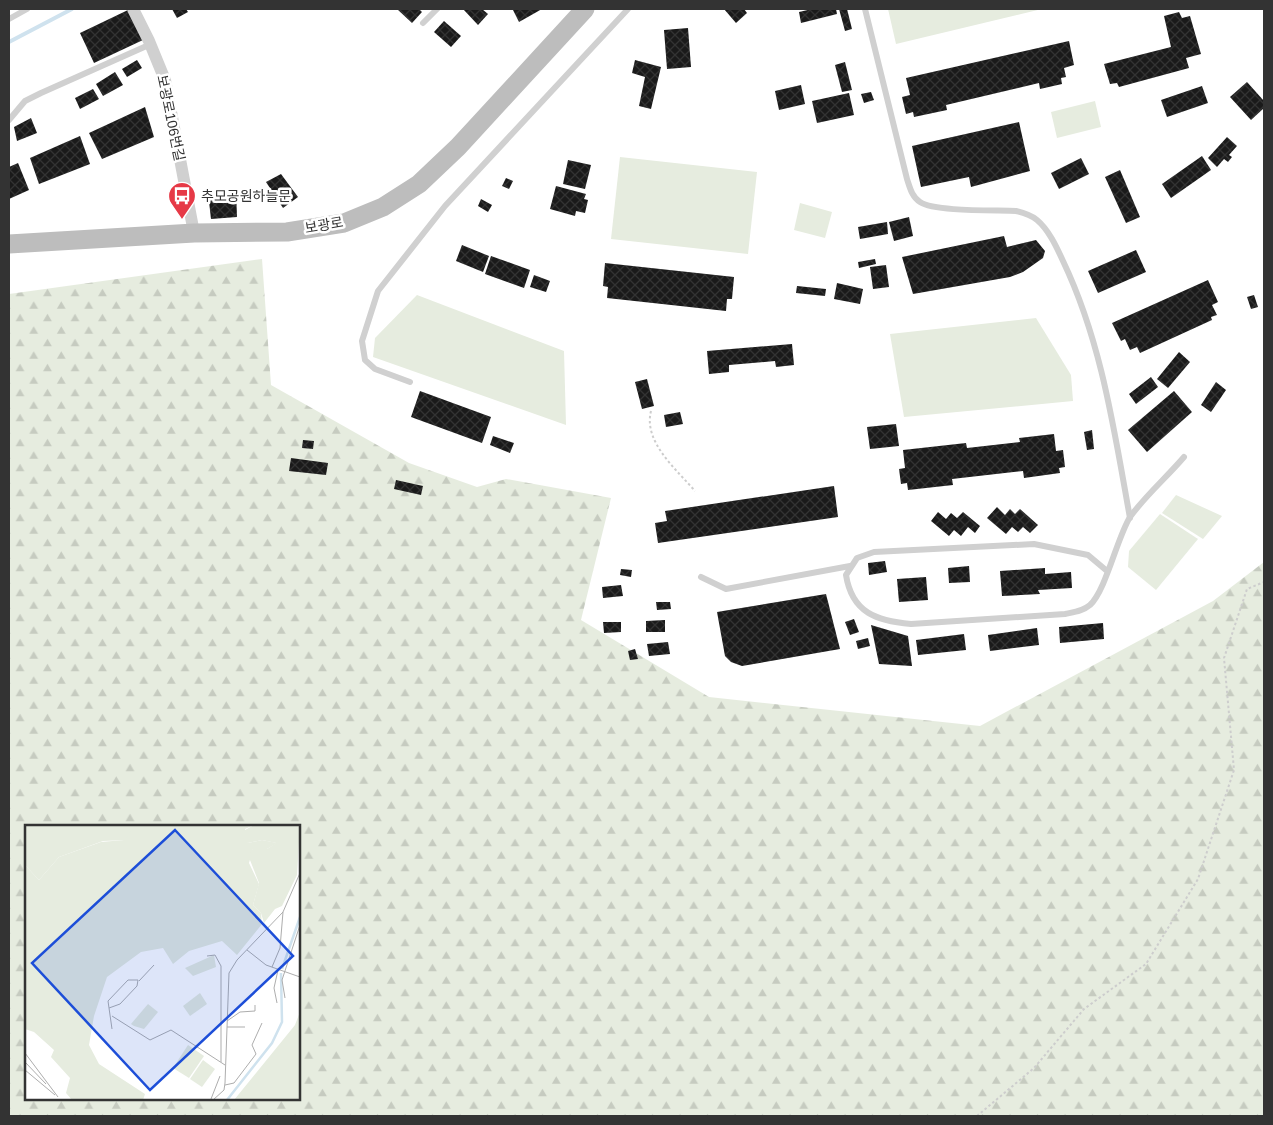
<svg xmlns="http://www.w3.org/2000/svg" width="1273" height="1125" viewBox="0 0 1273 1125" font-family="Helvetica,'Noto Sans KR',sans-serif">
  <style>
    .grass { fill: #e6ecdf }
    .forest { fill: url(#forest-firs); fill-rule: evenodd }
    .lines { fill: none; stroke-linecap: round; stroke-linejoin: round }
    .stream { stroke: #cfe2ee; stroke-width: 4 }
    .building { fill: url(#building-cross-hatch) }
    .path { stroke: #cdcdcd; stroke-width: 2; stroke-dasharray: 2.5 2.5; stroke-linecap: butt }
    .lane { stroke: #d0d0d0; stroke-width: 6 }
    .street { stroke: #d0d0d0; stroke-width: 12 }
    .secondary { stroke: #bdbdbd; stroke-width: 19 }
    .labels { text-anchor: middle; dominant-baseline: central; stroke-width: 5; stroke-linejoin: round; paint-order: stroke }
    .street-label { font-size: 14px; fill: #333; stroke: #fff }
    .poi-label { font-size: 14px; fill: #333; stroke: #fff; text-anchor: start }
    .inset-river { fill: none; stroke: #cfe2ee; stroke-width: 2.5 }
    .inset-road { fill: none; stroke: #adadad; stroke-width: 1 }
    .view { fill: #1d4ed8; fill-opacity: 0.15; stroke: #1d4ed8; stroke-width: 2.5 }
    .inset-edge { fill: none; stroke: #333; stroke-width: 2.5 }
  </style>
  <defs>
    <pattern id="forest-firs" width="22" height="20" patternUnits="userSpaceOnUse" patternTransform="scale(1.25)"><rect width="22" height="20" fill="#e6ecdf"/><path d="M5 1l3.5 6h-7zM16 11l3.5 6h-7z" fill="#c6cbc0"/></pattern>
    <pattern id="building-cross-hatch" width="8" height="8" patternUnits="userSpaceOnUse" patternTransform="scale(1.25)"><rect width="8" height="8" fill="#1a1a1a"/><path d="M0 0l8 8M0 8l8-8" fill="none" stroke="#333"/></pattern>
  </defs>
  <rect width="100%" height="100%" fill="#fff"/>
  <g class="grass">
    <polygon points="888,9 1042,9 896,44"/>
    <polygon points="1095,101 1101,127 1057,138 1051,112"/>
    <polygon points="620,157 757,172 748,254 611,239"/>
    <polygon points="800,203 832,212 825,238 794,230"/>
    <polygon points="417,295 564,351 566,425 373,357 375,338"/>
    <polygon points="1036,318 1071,375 1073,401 904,417 890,334"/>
    <polygon points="1176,495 1222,516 1203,539 1162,513"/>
    <polygon points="1160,514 1198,539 1156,590 1128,567 1129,551"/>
  </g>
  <path class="forest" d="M262,259L271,385L409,463L477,487L506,479L611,498L581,620L709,697L980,726L1213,601L1264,562V1116H9V294ZM26,826H299V1099H26Z"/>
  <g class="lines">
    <polyline class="stream" points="9,42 72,9"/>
  </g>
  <g class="building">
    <polygon points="172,9 186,9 188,12 177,18"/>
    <polygon points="397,9 419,9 422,12 412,23"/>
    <polygon points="463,9 482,9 488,14 478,25"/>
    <polygon points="542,9 519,22 513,10 515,9"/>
    <polygon points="724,9 744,9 747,13 736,23"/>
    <polygon points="812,9 836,9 837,14 801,23 799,12"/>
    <polygon points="839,9 847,9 852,29 845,31"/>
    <polygon points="128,10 143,40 94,63 80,33"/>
    <polygon points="1179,12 1182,18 1190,16 1201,54 1186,58 1189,68 1119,87 1117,83 1110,84 1104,64 1171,47 1164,16"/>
    <polygon points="444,21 461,36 451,47 434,32"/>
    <polygon points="688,28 691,67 667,69 664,30"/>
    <polygon points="1069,41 1074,65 1064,68 1066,77 1061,78 1062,84 1040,89 1039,83 946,105 947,110 914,117 913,112 906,114 902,97 910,95 906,78"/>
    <polygon points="137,60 142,68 127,77 122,69"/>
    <polygon points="635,60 661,67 651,109 639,106 645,77 632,73"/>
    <polygon points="845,62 852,90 842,92 835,65"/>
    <polygon points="115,72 123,85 103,96 96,84"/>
    <polygon points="1247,82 1264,101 1264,108 1251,120 1230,97"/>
    <polygon points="801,85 805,104 779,110 775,91"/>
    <polygon points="1202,86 1208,103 1167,117 1161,100"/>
    <polygon points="93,89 99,99 80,109 75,98"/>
    <polygon points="871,92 874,100 864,103 861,94"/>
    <polygon points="849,93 854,115 817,123 812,101"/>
    <polygon points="145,107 154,137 102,159 89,133"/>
    <polygon points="31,118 37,133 17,141 14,127"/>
    <polygon points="1019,122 1030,171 971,187 969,177 921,187 912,146"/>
    <polygon points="80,136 90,164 39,184 30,158"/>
    <polygon points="1227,137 1237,146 1229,155 1232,157 1228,162 1224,159 1217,167 1208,158"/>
    <polygon points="1202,156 1211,170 1171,198 1162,184"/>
    <polygon points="1081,158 1089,174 1059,189 1051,173"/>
    <polygon points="568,160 591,165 585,189 563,184"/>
    <polygon points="18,163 29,190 9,199 9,167"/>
    <polygon points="1120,170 1140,217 1126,223 1105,177"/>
    <polygon points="281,174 298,197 283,208 266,182"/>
    <polygon points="506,178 513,181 509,189 502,186"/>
    <polygon points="556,186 586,194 584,199 588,200 585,213 576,211 575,216 550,209"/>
    <polygon points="236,189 237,217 211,219 208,193"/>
    <polygon points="481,199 492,205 488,212 478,206"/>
    <polygon points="909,217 913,236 894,241 889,222"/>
    <polygon points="887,222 888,234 860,239 858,227"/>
    <polygon points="1004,236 1007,247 1036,240 1045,251 1043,258 1023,272 1010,277 913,294 902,257"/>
    <polygon points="462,245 489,256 483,272 456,261"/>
    <polygon points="1136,250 1146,272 1098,293 1088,271"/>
    <polygon points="491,256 530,270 524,288 485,274"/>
    <polygon points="875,259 876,264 859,268 858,262"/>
    <polygon points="605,263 734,277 732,299 727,299 726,311 607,298 608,287 603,286"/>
    <polygon points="886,265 889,287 873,289 870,267"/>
    <polygon points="534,275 550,281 546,292 530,287"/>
    <polygon points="1208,280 1218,302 1212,305 1217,315 1211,317 1212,320 1140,353 1137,347 1130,350 1125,339 1121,341 1112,323"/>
    <polygon points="837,283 863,289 860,304 834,299"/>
    <polygon points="797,286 826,289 825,296 796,293"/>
    <polygon points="1254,295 1258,307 1251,309 1247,297"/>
    <polygon points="792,344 794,365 776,367 775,361 729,365 729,372 709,374 707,351"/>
    <polygon points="1179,352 1190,362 1168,388 1157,379"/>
    <polygon points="1151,377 1158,387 1136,404 1129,394"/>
    <polygon points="647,379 654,406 642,409 635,382"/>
    <polygon points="1216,382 1226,390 1211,412 1201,405"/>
    <polygon points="420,391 491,417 482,443 411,417"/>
    <polygon points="1174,391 1192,412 1147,452 1128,430"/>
    <polygon points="680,412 683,424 666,427 664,415"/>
    <polygon points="896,424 899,446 870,449 867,427"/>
    <polygon points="1092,430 1094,449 1087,450 1084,432"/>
    <polygon points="1054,434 1056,451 1063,450 1065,467 1059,468 1060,473 1024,478 1023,471 952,479 953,485 908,490 907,483 901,484 899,469 905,468 903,450 966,443 967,448 1020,442 1019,438"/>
    <polygon points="493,436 514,443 510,453 490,445"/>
    <polygon points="303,440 314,441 313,449 302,448"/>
    <polygon points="291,458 328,463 326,475 289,471"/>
    <polygon points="396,480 423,486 421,495 394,489"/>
    <polygon points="834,486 838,517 658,543 655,523 667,521 665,511"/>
    <polygon points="997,507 1005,515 1010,509 1015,514 1020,509 1038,525 1030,533 1023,527 1018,532 1012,527 1006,534 987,518"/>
    <polygon points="938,512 946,519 951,513 957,518 963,512 980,526 975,533 968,527 961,536 954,530 949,536 931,521"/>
    <polygon points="885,561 887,572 869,575 868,563"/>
    <polygon points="969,566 970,582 949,583 948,568"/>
    <polygon points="1045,568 1045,574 1071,572 1072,588 1038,590 1040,594 1002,596 1000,571"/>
    <polygon points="621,569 632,570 631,577 620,575"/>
    <polygon points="926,577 928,600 899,602 897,579"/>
    <polygon points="621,585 623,596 603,598 602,587"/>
    <polygon points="826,594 840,649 742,666 731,662 725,656 717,612"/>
    <polygon points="656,602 670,602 671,609 657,610"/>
    <polygon points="854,619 859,632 850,635 845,622"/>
    <polygon points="665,620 665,632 646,632 646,621"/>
    <polygon points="603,622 621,622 621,632 604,633"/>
    <polygon points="1103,623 1104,639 1060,643 1059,627"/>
    <polygon points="871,625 908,636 912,666 879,664"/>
    <polygon points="1037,628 1039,645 990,651 988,635"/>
    <polygon points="964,634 966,650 918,655 916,640"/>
    <polygon points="868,638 870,646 858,649 856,641"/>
    <polygon points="668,642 670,654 649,656 647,644"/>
    <polygon points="635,649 638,659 630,660 628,651"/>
  </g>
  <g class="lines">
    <g class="path">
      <path d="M651,411C643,442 677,470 695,491"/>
      <polyline points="977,1116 1034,1068 1084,1009 1146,964 1198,879 1234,770 1224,658 1247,589 1264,582"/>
    </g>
    <g class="lane">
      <path d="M865,9L907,179C910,188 912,197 920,202C935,212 996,210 1016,211C1024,213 1031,215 1037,220C1049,230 1057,248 1063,261C1102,343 1114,430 1130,518"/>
      <polyline points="9,19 27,9"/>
      <polyline points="423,23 437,9"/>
      <polyline points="9,120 25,101 41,93 151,44"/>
      <polyline points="410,382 375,369 365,360 362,341 378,291 445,206 628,9"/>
      <path d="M1107,571L1088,555L1034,544L874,552L857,558L846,575C852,613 877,621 911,624L1065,614C1074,612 1083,611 1090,605C1106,590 1117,538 1130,517C1145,496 1167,477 1184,457"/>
      <polyline points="701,577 726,589 850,566"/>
    </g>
    <polyline class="street" points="133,9 149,41 165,80 194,233"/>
    <polyline class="secondary" points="9,244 194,233 287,232 344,223 383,207 419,184 458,147 585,9"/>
  </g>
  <defs>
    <symbol id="bus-pin" viewBox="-11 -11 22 30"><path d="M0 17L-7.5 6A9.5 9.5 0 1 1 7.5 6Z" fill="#e63946" stroke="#fff"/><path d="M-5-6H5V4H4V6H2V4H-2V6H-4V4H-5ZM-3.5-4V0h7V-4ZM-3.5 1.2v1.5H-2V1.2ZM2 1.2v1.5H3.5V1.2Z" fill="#fff"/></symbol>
  </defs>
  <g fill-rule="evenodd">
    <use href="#bus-pin" x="166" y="180" width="32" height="43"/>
  </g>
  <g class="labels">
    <g class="street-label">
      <text transform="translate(171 118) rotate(78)">보광로106번길</text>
      <text transform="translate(324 225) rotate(-10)">보광로</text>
    </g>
    <g class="poi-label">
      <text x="201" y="196">추모공원하늘문</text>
    </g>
  </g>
  <g transform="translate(25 825)">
    <rect width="275" height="275" fill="#fff"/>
    <path d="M0,0H109L110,5L101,15L78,16L34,32L14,55L0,40ZM189,130L191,142L168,151L160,143ZM175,168L182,179L165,191L158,181ZM123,179L133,187L119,204L109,201L106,199ZM163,220L179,231L164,253L148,243ZM178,235L190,244L177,262L165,254Z" fill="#e6ecdf"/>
    <path d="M107,0H229L220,4L223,18L237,15L252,18L242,24H228L224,38L234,59L228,80L236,88L237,99L212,130L197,116L164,126L148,139L138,123L116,127L82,152L69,191L64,220L74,239L120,269L118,275H47L41,268L45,253L26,232L29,225L9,207L0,204V40L14,55L34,32L76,17L99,15L108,4ZM275,187V275H209L270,200Z" fill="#e6ecdf"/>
    <path d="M229,0H275L272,50L257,81L250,84L239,98L236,88L228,80L234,58L223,30L228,24H242L251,18L237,15L223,18L213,9Z" fill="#e6ecdf"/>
    <path class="inset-river" d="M257,144L275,92M202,275L247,218L257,197L256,148"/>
    <path class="inset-road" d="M222,125L241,140L275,152M182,131L190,130L196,141V237M247,142L255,123L258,87M114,156L129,140M260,173L257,155L275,100M252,178L249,163L253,145M84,183L95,179L112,161L113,155H103L83,176L87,204M87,191L125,215L146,205L200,240M202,196L215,187L230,186V180M202,202H220M0,228L33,272M0,237L21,259M0,245L30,270M200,260L209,258L231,229L227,220L237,198M186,274L195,251M188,275L199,265L200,258L204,148L212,135L258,87L275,48"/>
    <path class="view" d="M150,5L268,131L125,265L7,138Z"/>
    <rect width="275" height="275" class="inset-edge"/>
  </g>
  <rect width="1273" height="1125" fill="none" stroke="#333333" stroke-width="20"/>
</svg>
